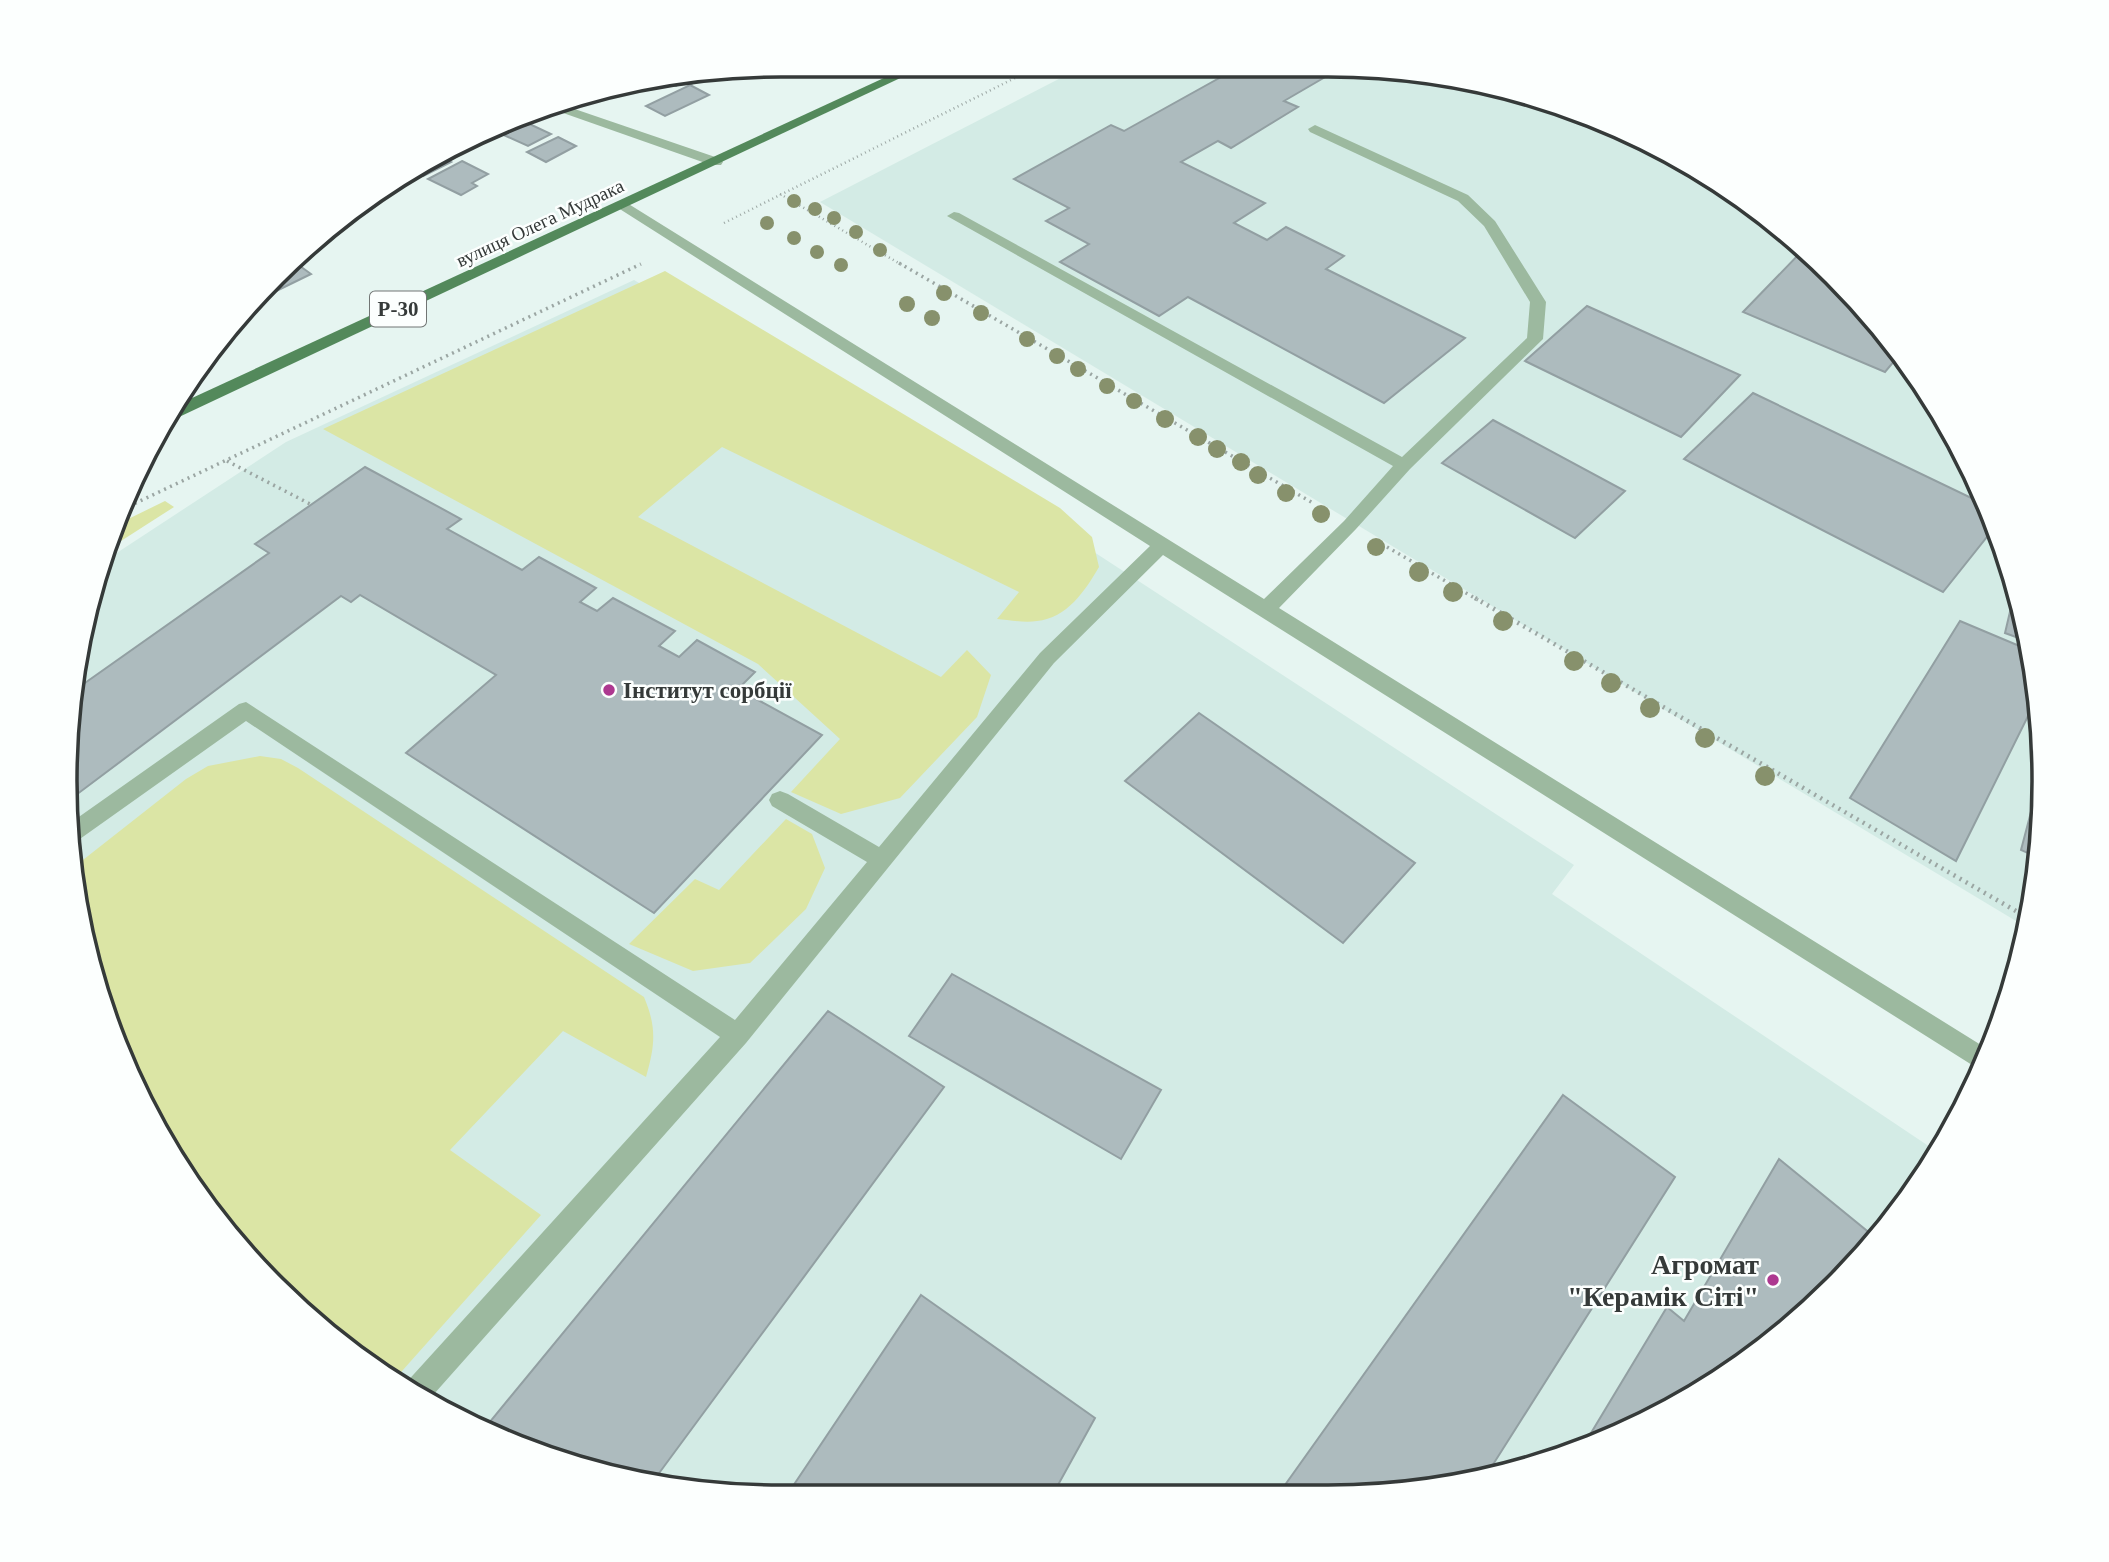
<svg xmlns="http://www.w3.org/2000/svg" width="2109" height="1562" viewBox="0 0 2109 1562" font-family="Georgia,serif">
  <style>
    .built { fill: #d3ebe5 }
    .green { fill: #dbe5a5 }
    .building { fill: #adbbbe; stroke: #929fa2; stroke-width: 2 }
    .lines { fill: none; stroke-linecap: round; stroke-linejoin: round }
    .path-far2 { stroke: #9ba6a3; stroke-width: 2.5; stroke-dasharray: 1 3.5; stroke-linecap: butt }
    .path-far1 { stroke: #9ba6a3; stroke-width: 3.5; stroke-dasharray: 2 4.5; stroke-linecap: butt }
    .path { stroke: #9ba6a3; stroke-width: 4.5; stroke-dasharray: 2 5; stroke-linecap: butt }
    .minor { fill: #9cb99f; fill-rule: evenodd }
    .major { fill: #53895b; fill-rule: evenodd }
    .tree { fill: #87916c }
    .poi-dot { fill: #ad3890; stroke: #fcfffe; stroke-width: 2.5 }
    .labels { text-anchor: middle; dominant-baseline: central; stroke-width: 5; stroke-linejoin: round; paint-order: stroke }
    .far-street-label { font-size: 19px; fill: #353a39; stroke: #fcfffe }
    .shield { fill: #fcfffe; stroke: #717574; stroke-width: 2 }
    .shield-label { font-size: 21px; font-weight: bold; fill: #353a39 }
    .poi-label { font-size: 23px; font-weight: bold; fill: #353a39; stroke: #fcfffe; text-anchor: start }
    .near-poi-label { font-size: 28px; font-weight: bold; fill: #353a39; stroke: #fcfffe; text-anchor: end }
    .rim { fill: none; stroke: #353a39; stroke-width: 3.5 }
  </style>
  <rect width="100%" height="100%" fill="#e6f5f1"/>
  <g class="built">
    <polygon points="1084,66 1374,66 1513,89 1602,119 1726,186 1834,274 1896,345 1971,465 2020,596 2043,735 2038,875 2026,927 820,202"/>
    <polygon points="634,280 1074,539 1574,865 1552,894 1939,1153 1866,1254 1764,1349 1602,1443 1422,1491 734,1496 551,1459 423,1401 309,1320 213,1217 161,1139 103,1012 66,828 78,642 106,560 286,442"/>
  </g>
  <g class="green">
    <path d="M665,271L1060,508L1092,537L1099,567C1085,591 1067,618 1037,621C1024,623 1009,620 997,619L1019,592L722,447L638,517L941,677L967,650L991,675L977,717L900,798L841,814L791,792L840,739L758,664L323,429Z"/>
    <polygon points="165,501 174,507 110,548 118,524"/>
    <path d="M260,756L281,759L298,768L644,997C657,1028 655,1045 646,1077L563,1031L450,1150L541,1215L394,1380L309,1320L213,1217L161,1139L103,1012L74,867L186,779L208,766Z"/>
    <polygon points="786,819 812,834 825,868 806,909 750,963 693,971 629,944 695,879 719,890"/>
  </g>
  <g class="building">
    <polygon points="1241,66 1344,66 1284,101 1298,107 1231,148 1218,141 1181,162 1265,203 1234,223 1267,240 1286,227 1344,256 1326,269 1465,338 1384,403 1188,297 1159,316 1060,262 1089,244 1046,221 1069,208 1014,179 1111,125 1124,131"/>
    <polygon points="706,75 690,85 682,82 676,86 660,81"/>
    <polygon points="690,85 709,95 665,116 646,106"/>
    <polygon points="521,120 551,134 528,146 495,131"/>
    <polygon points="558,137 576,146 546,162 527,152"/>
    <polygon points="436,155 451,162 423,176 410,169"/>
    <polygon points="462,161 488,174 472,183 477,186 461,195 428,179"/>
    <polygon points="345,213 353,217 324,232"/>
    <polygon points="1804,249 1834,274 1896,345 1901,353 1885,372 1743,312"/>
    <polygon points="293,261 311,274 266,296 260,292"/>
    <polygon points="1587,306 1740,375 1681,437 1525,361"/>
    <polygon points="1753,393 1986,505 1994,528 1943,592 1684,459"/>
    <polygon points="1493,420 1625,491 1575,538 1442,463"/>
    <polygon points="365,467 461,519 447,529 522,570 539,557 596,588 580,602 597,611 613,598 675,631 659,646 679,657 697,640 755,672 738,689 822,735 654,913 406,753 496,675 360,595 351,602 341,596 68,801 75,690 269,553 255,544"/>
    <polygon points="2016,586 2020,596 2027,641 2005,633"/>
    <polygon points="1960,621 2029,650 2037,698 1956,861 1850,798"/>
    <polygon points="1199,713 1415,863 1343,943 1125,781"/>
    <polygon points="2041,774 2039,858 2021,850"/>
    <polygon points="952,974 1161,1090 1121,1159 909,1036"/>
    <polygon points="828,1011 944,1087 654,1480 551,1459 484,1429"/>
    <polygon points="1563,1095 1675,1177 1487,1474 1422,1491 1280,1492"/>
    <polygon points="1779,1159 1877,1239 1866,1254 1764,1349 1602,1443 1582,1448 1667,1307 1684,1321"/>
    <polygon points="921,1295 1095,1418 1053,1494 787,1495"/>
  </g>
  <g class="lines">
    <g class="path-far2">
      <polyline points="780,194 902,265"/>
      <polyline points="724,223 1041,65"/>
    </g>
    <g class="path-far1">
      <polyline points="899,263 1313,503"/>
      <polyline points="227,461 312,505"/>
      <polyline points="123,509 641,264"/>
      <polyline points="1387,547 1478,600"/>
    </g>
    <polyline class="path" points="1475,598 2028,918"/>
    <g class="minor">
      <polygon points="560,104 721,159 723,162 721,165 711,165 549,108"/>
      <polygon points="1315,125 1468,195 1495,221 1546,302 1543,339 1410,469 1356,529 1279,608 1989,1050 1980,1070 1163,555 1054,663 746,1043 426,1403 423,1401 403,1387 404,1385 720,1037 246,721 70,846 66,826 239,704 246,702 735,1020 867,862 772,806 769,800 772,794 780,791 788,794 879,847 1040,653 1150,546 615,206 617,203 627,203 1264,599 1344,521 1393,466 947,216 954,212 959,213 1402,457 1527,338 1530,302 1484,226 1458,201 1310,132 1308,129"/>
    </g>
    <polygon class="major" points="912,65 928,65 179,417 170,418 179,404"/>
  </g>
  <g class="tree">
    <circle cx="794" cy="201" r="7"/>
    <circle cx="815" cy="209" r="7"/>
    <circle cx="834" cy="218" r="7"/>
    <circle cx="767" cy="223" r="7"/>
    <circle cx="856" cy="232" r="7"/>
    <circle cx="794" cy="238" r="7"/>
    <circle cx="880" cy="250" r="7"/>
    <circle cx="817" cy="252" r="7"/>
    <circle cx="841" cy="265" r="7"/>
    <circle cx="944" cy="293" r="8"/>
    <circle cx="907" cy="304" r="8"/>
    <circle cx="981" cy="313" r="8"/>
    <circle cx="932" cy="318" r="8"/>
    <circle cx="1027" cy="339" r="8"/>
    <circle cx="1057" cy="356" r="8"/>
    <circle cx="1078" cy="369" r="8"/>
    <circle cx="1107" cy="386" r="8"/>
    <circle cx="1134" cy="401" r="8"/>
    <circle cx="1165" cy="419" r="9"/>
    <circle cx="1198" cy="437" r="9"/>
    <circle cx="1217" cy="449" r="9"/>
    <circle cx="1241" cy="462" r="9"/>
    <circle cx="1258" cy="475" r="9"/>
    <circle cx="1286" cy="493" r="9"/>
    <circle cx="1321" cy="514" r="9"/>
    <circle cx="1376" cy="547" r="9"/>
    <circle cx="1419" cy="572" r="10"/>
    <circle cx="1453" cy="592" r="10"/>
    <circle cx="1503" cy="621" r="10"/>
    <circle cx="1574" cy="661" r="10"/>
    <circle cx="1611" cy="683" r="10"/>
    <circle cx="1650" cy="708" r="10"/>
    <circle cx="1705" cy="738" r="10"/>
    <circle cx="1765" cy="776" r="10"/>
  </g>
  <g class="poi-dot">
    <circle cx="609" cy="690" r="7"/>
    <circle cx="1773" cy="1280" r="7"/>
  </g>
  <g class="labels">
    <g class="far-street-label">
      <text transform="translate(540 223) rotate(-25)">вулиця Олега Мудрака</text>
    </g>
    <rect class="shield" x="370" y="291.5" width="56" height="35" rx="5"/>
    <g class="shield-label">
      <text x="398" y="309">Р-30</text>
    </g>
    <g class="poi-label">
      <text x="623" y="690">Інститут сорбції</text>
    </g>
    <g class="near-poi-label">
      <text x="1759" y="1264">Агромат<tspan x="1759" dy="32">"Керамік Сіті"</tspan></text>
    </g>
  </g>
  <path d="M0 0H2109V1562H0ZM781 77H1328A704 704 0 0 1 2032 781V781A704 704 0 0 1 1328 1485H781A704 704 0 0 1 77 781V781A704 704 0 0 1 781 77Z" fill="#fcfffe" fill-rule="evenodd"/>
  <path class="rim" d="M781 77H1328A704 704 0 0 1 2032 781V781A704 704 0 0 1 1328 1485H781A704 704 0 0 1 77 781V781A704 704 0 0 1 781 77Z"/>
</svg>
